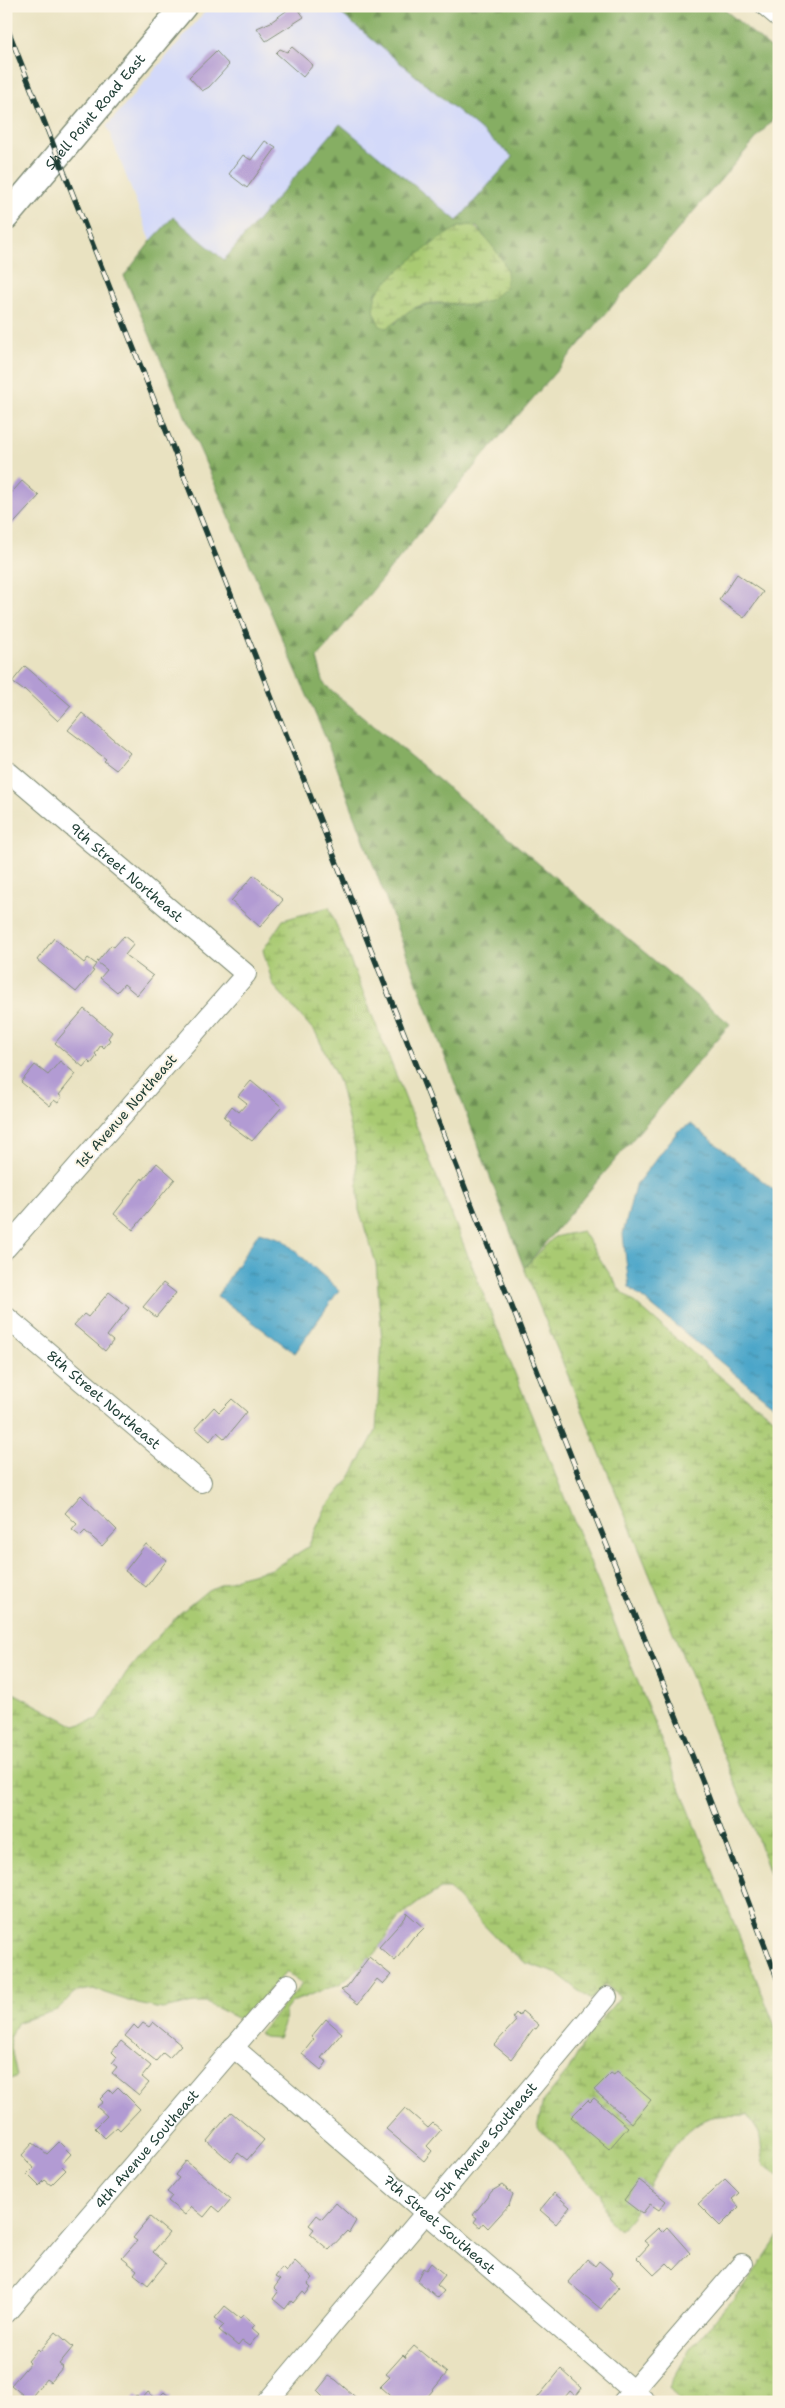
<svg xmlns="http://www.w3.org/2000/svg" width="785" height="2408" viewBox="0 0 785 2408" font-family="'Shantell Sans',sans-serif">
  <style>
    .built { fill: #d3d9f9 }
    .forest { fill: url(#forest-firs); stroke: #52764c; fill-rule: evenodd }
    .wetland { fill: url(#wetland-marsh); stroke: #648453 }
    .water { fill: url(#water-ripples); stroke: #35727e }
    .building { fill: #b29bd3 }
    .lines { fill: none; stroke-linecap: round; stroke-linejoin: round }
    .minor-casing { stroke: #84907a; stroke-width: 22 }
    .tertiary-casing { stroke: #84907a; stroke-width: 28 }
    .minor { stroke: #fff; stroke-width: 20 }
    .tertiary { stroke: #fff; stroke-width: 25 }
    .rail-casing { stroke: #1f3d34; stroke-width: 5.5 }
    .rail { stroke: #fcf5e5; stroke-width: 4; stroke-dasharray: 11; stroke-linecap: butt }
    .labels { text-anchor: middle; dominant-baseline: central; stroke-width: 4; stroke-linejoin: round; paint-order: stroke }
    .street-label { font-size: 14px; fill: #1f3d34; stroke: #fcf5e5 }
  </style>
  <defs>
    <pattern id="forest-firs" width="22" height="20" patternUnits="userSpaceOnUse" patternTransform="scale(1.25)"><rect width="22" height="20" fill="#86ae64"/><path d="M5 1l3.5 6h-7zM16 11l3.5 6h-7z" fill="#6d8f53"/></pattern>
    <pattern id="wetland-marsh" width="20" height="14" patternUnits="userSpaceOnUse" patternTransform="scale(1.25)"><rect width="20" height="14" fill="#a9ca72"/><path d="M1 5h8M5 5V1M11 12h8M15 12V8" fill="none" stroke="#89a55e"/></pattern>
    <pattern id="water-ripples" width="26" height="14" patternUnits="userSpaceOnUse" patternTransform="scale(1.25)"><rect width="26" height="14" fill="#4ba6c9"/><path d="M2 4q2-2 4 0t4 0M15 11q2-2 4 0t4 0" fill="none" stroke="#3e88a4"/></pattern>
  </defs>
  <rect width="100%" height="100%" fill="#fcf5e5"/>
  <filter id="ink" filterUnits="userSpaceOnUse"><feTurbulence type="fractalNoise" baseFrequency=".02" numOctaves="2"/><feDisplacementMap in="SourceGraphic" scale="10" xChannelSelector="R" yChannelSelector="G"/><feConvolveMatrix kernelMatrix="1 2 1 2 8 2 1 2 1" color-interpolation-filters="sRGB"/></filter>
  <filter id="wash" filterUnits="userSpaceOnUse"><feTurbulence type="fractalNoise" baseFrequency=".0096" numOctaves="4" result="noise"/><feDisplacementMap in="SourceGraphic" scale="20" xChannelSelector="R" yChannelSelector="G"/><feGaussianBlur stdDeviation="1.12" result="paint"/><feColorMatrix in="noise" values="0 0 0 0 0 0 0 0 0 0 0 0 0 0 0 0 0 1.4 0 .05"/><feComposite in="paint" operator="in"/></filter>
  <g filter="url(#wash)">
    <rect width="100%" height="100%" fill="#e9e2c1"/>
    <polygon class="built" points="210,6 332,6 513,157 457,222 340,125 224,260 174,217 151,241 107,126"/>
    <path class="forest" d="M332,6H720L779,55V112L473,468L317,658L324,684L730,1024L524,1268L327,741L124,276L151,241L173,217L224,260L340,124L457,221L513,157ZM460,226L477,227L489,242L507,271L468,305C441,303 413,300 395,324L410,262Z"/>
    <g class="wetland">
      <path d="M470,225C481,229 504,259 507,271C508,275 506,282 506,287C473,319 459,296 422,305C407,309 399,321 386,328L380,326C375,317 372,307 376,296C381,280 442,235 459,227C462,226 466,226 470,225Z"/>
      <path d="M329,907L779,2036V2176L764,2165L759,2132L748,2115C736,2116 717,2114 706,2119C674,2133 653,2181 637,2209C633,2216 626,2223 620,2230L608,2220L600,2193L575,2168L557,2145L537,2128L543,2101L568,2071L587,2037L620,1997L605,1984L591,2000L558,1974L526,1963L509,1951L449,1889H441L422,1900L399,1917L375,1954L353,1973L339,1984L292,2002L285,2011L284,2024L278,2038L264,2037L259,2033L302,1984L287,1971L243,2021L206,2003H194L162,2009L138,2004L93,1989L75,1992L57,2010L18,2022L9,2038L17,2076L6,2082V1689L75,1726L98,1719L126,1673L145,1650L179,1614L208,1590L240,1577L272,1569L308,1547L325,1509L350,1478L376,1431L382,1341L376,1263L359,1210L356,1152L339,1082L316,1033L273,985L263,950L283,920Z"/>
      <polygon points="582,1231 620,1290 737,1391 776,1419 779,1434 779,1899 757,1837 524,1268 554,1237"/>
      <polygon points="779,2236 779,2402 680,2402 669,2387 690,2349 742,2289"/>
    </g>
    <g class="water">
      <polygon points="691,1124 779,1194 779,1410 629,1287 623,1234 635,1186 678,1131"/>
      <polygon points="259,1232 282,1239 339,1290 295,1353 217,1296"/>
    </g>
    <g id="blocks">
      <g class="building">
        <polygon points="293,6 296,6 304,17 266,41 257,28 271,22"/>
        <polygon points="292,47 313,65 303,77 276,53 280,49 287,52"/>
        <polygon points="216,51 229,65 209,87 202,91 189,77"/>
        <polygon points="265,141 276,148 247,188 229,174 243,155 251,160"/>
        <polygon points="22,481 39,496 6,532 6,499"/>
        <polygon points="737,574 763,592 744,618 719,600"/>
        <polygon points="25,666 71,706 58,721 24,689 23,690 12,682"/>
        <polygon points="82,713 130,753 116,770 104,761 106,759 68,730"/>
        <polygon points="254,875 283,900 260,927 231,901"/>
        <polygon points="124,936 134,944 125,955 153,976 137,995 124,984 117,992 100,978 107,970 97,962 111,945 114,947"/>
        <polygon points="54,938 84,963 88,958 96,964 92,970 94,971 76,992 37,960"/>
        <polygon points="84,1009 112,1032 108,1038 110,1040 104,1048 101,1045 95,1054 97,1056 91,1064 88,1061 83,1067 55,1043"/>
        <polygon points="60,1061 76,1074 59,1095 62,1097 58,1103 54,1100 50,1106 21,1082 35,1065 48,1075"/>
        <polygon points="251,1081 282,1107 252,1141 229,1124 230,1122 224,1117 232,1106 239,1112 247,1103 238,1096"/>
        <polygon points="157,1163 175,1179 133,1230 114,1214 142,1178 143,1180"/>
        <polygon points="163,1283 176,1293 156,1317 143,1307"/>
        <polygon points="109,1292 129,1308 107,1336 113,1341 105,1351 74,1325 84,1314 88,1317"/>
        <polygon points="232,1399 247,1412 225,1439 217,1432 210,1441 195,1428 214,1407 219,1412"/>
        <polygon points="81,1495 117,1530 102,1546 85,1531 80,1536 72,1530 77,1524 65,1513"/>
        <polygon points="146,1544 167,1560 146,1587 125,1571"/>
        <polygon points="407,1913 424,1928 415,1937 414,1936 395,1961 379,1947 405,1918"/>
        <polygon points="369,1957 391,1975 383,1984 377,1979 358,2004 341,1990 346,1988"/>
        <polygon points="522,2011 539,2025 536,2029 534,2028 511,2059 494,2045 516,2021 512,2018 516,2013 519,2016"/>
        <polygon points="326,2019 342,2033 321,2058 327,2062 321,2070 302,2054 314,2039 311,2037"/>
        <polygon points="153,2022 181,2045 169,2058 163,2053 156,2061 125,2036 134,2025 138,2029 143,2023 149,2027"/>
        <polygon points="121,2041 151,2066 142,2077 149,2083 139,2095 112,2073 117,2067 112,2063 117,2057 112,2052"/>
        <polygon points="617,2071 651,2100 632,2123 594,2090 611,2073 614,2075"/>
        <polygon points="118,2087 140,2109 120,2130 117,2127 105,2138 95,2128 107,2116 97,2107 103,2102 100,2099 109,2090 112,2093"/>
        <polygon points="594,2098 628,2127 609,2149 571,2117 588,2100 590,2102"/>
        <polygon points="405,2108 428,2128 433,2123 441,2130 427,2146 432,2151 424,2161 386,2129"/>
        <polygon points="231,2112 264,2140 247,2160 238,2153 231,2162 207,2141"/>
        <polygon points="59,2142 71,2154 61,2165 66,2170 51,2185 45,2180 39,2186 27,2174 33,2168 22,2155 33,2143 47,2154"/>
        <polygon points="186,2161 231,2199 220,2212 213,2206 204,2217 192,2207 185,2215 168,2201 172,2196 167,2192 179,2178 175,2175"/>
        <polygon points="725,2179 739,2193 732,2199 739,2207 720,2226 698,2204"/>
        <polygon points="639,2180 666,2201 659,2210 650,2204 642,2214 624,2200"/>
        <polygon points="502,2185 513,2194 509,2205 488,2228 483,2223 480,2227 474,2222 477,2218 473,2215 492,2191"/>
        <polygon points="554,2193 570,2207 556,2224 540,2210"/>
        <polygon points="336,2203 356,2221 349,2233 347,2231 329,2250 310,2234 314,2229 309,2225 317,2215 322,2219"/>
        <polygon points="150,2217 169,2233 153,2252 166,2263 148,2285 134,2274 137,2270 122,2258 137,2241 133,2238"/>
        <polygon points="667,2227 690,2253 674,2270 667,2263 654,2275 637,2258 649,2245 644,2241 658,2228 662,2232"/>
        <polygon points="587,2259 595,2266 599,2261 613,2273 609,2278 619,2287 601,2309 568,2282"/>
        <polygon points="295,2261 313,2278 308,2284 311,2287 306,2294 303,2291 293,2303 291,2301 285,2309 273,2299 278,2292 274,2288 280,2280 275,2277 282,2268 286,2272"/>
        <polygon points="431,2263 445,2275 437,2285 444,2291 438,2298 417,2280 423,2268 426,2270"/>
        <polygon points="225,2306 240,2318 243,2315 255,2325 252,2328 259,2334 249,2346 242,2341 238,2346 219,2330 224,2325 215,2318"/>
        <polygon points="56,2332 73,2347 59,2364 63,2367 50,2382 46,2379 29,2400 11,2385 30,2363 28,2361 38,2349 40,2351"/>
        <polygon points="414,2346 447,2373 423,2402 397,2402 380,2387 390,2377 386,2374 403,2355 406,2358 405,2356"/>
        <polygon points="561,2369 582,2388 576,2396 570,2391 561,2402 534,2402"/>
        <polygon points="329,2376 336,2380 361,2402 328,2402 317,2391"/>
        <polygon points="148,2392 157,2399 164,2392 171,2398 168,2402 130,2402 136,2395 141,2400"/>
      </g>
    </g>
  </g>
  <g filter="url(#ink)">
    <use href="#blocks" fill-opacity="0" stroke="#84907a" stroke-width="1"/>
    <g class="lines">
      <defs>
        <g id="minor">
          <polyline points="766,6 779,17"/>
          <path id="s1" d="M6,770L246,974L6,1248"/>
          <path id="s2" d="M6,1317L201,1482"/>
          <path id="s3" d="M233,2047L646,2402"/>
          <path id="s4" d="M6,2313L288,1984"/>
          <path id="s5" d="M267,2402L607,1997"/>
          <polyline points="623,2402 742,2264"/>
        </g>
        <g id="tertiary">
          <path id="s6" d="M6,217L184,6"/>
        </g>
      </defs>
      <use href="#minor" class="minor-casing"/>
      <use href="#tertiary" class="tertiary-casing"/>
      <use href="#minor" class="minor"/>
      <use href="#tertiary" class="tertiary"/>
      <defs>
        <polyline id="rail" points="6,25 578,1474 702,1780 779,1983"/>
      </defs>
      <use href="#rail" class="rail-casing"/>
      <use href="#rail" class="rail"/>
    </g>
  </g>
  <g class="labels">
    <g class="street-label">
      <text stroke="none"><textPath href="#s6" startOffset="138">Shell Point Road East</textPath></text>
      <text stroke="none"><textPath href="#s1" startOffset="158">9th Street Northeast</textPath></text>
      <text transform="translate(126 1111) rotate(-49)">1st Avenue Northeast</text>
      <text stroke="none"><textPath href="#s2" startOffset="128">8th Street Northeast</textPath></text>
      <text stroke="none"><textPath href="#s5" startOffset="340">5th Avenue Southeast</textPath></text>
      <text stroke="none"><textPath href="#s4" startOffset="216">4th Avenue Southeast</textPath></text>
      <text stroke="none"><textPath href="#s3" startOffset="272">7th Street Southeast</textPath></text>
    </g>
  </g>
  <rect width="785" height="2408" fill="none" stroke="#fcf5e5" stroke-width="25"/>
</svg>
